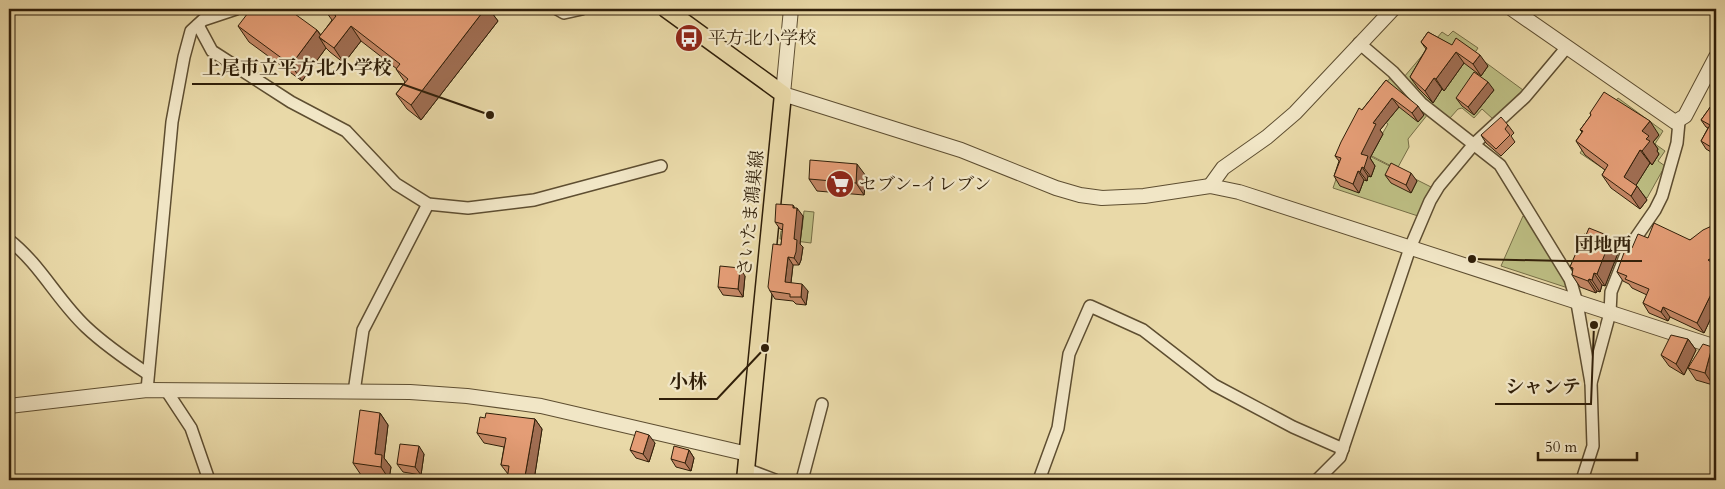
<svg xmlns="http://www.w3.org/2000/svg" width="1725" height="489" viewBox="0 0 1725 489" font-family="Cardo,'Noto Serif JP',serif">
  <style>
    .green { fill: #bdbe83; stroke: #766e46 }
    .lines { fill: none; stroke-linecap: round; stroke-linejoin: round }
    .minor-casing { stroke: #5e4e31; stroke-width: 14 }
    .tertiary-casing { stroke: #5e4e31; stroke-width: 16 }
    .primary-casing { stroke: #301f09; stroke-width: 19 }
    .minor { stroke: #f1e6c6; stroke-width: 11 }
    .tertiary { stroke: #f1e6c6; stroke-width: 14 }
    .primary { stroke: #e9d9a8; stroke-width: 16 }
    .wall { fill: #c48765; stroke: #301f09 }
    .shaded-wall { fill: #a06e53; stroke: #301f09 }
    .building { fill: #e49d76; stroke: #301f09 }
    .labels { text-anchor: middle; dominant-baseline: central; stroke-width: 4.5; stroke-linejoin: round; paint-order: stroke }
    .poi-label { font-size: 18px; fill: #301f09; stroke: #f1e6c6; text-anchor: start }
    .street-label { font-size: 18px; fill: #301f09; stroke: #f1e6c6 }
    .leader { fill: none; stroke: #301f09; stroke-width: 2 }
    .callout-dot { fill: #301f09; stroke: #f1e6c6; stroke-width: 2 }
    .callout-label { font-size: 19px; text-anchor: middle; font-weight: bold; fill: #301f09; stroke: #f1e6c6; stroke-width: 4.5; stroke-linejoin: round; paint-order: stroke }
  </style>
  <rect width="100%" height="100%" fill="#e9d9a8"/>
  <filter id="stains"><feTurbulence type="fractalNoise" baseFrequency=".004" numOctaves="4"/><feColorMatrix values="0 0 0 0 .2 0 0 0 0 .09 0 0 0 0 .02 0 0 0 .5 -.17"/></filter>
  <radialGradient id="worn" r=".72"><stop offset=".6" stop-color="#630" stop-opacity="0"/><stop offset="1" stop-color="#630" stop-opacity=".3"/></radialGradient>
  <g class="green">
    <polygon points="1453,31 1478,48 1474,54 1523,90 1493,119 1482,109 1474,118 1462,108 1458,109 1450,118 1427,102 1404,77 1442,32 1448,36"/>
    <polygon points="1392,76 1428,114 1408,139 1409,147 1397,169 1370,155 1388,124 1365,106"/>
    <polygon points="1618,98 1663,131 1655,144 1665,151 1658,161 1665,166 1647,198 1580,153"/>
    <polygon points="1348,145 1433,188 1418,216 1333,188"/>
    <polygon points="804,211 814,212 811,243 780,239 781,231 800,233 802,230"/>
    <polygon points="1523,216 1532,221 1566,279 1568,288 1501,266"/>
  </g>
  <g class="lines">
    <defs>
      <g id="minor">
        <polyline points="557,9 564,13 582,9"/>
        <polyline points="198,25 212,51 291,102 346,131 396,184 428,204 468,208 534,200 661,166"/>
        <polyline points="1359,43 1393,72 1421,103 1500,165 1570,279 1577,303 1591,383"/>
        <path d="M9,240C40,264 58,301 86,327C105,345 127,360 148,374"/>
        <polyline points="147,390 172,122 184,57 191,31 203,20 236,9"/>
        <polyline points="166,390 191,428 209,480"/>
        <polyline points="354,392 363,330 428,204"/>
        <polyline points="746,469 775,480"/>
        <polyline points="802,480 822,404"/>
        <polyline points="1039,480 1058,428 1069,354 1090,306 1143,330 1214,385 1293,427 1343,449"/>
        <polyline points="1317,480 1340,457 1410,248 1430,201 1439,186 1474,144 1525,97 1567,47"/>
        <polyline points="1582,480 1593,446 1591,383 1610,313 1611,292 1628,249 1655,210 1662,196 1677,143 1679,122"/>
      </g>
      <g id="tertiary">
        <polyline points="791,9 783,94 961,150 1056,188 1080,195 1102,198 1144,196 1210,186 1239,192 1716,347"/>
        <polyline points="1512,9 1675,122 1685,116 1716,57"/>
        <polyline points="1210,186 1223,168 1267,137 1295,113 1393,9"/>
        <polyline points="9,406 147,390 410,392 467,396 541,406 748,454"/>
      </g>
      <polyline id="primary" points="666,9 783,94 745,480"/>
    </defs>
    <use href="#minor" class="minor-casing"/>
    <use href="#tertiary" class="tertiary-casing"/>
    <use href="#primary" class="primary-casing"/>
    <use href="#minor" class="minor"/>
    <use href="#tertiary" class="tertiary"/>
    <use href="#primary" class="primary"/>
  </g>
  <g class="wall">
    <polygon points="324,9 489,9 498,21 421,120 407,109 396,94 405,82 396,69 397,69 361,41 344,63 330,52 326,48 302,81 249,42 238,26 317,30 321,35 332,20"/>
    <polygon points="1428,32 1488,66 1481,76 1464,63 1444,91 1442,89 1433,103 1418,88 1410,77 1426,49 1421,42"/>
    <polygon points="1386,80 1424,115 1418,122 1399,107 1380,130 1383,134 1370,158 1375,166 1371,177 1368,176 1367,181 1364,180 1359,193 1340,186 1334,176 1339,161 1335,156 1362,110"/>
    <polygon points="1494,90 1474,115 1462,106 1456,98"/>
    <polygon points="1716,99 1716,155 1706,149 1701,141 1708,128 1706,127 1701,120"/>
    <polygon points="1590,113 1659,135 1653,142 1658,149 1657,151 1659,154 1652,165 1650,163 1636,185 1647,200 1640,209 1611,188 1602,175 1605,170 1585,155 1576,141 1582,132 1580,130 1591,115"/>
    <polygon points="1508,125 1514,133 1511,136 1515,142 1501,156 1486,143 1481,135"/>
    <polygon points="1385,175 1417,181 1411,193 1391,183"/>
    <polygon points="866,176 864,195 817,191 809,179"/>
    <polygon points="1716,197 1716,220 1712,214"/>
    <polygon points="795,208 803,216 800,244 803,247 801,260 799,265 793,265 791,283 808,291 806,305 796,304 793,301 775,299 770,291 781,245 783,230 780,229 775,222"/>
    <polygon points="1716,224 1716,307 1704,333 1670,317 1668,321 1649,313 1643,303 1647,295 1632,288 1629,284 1623,281 1617,272 1628,251 1648,238 1690,240"/>
    <polygon points="1586,235 1609,236 1618,248 1617,251 1618,253 1605,286 1602,285 1600,292 1597,291 1596,293 1580,287 1572,275 1573,270 1570,267"/>
    <polygon points="745,276 743,297 723,295 718,287"/>
    <polygon points="1688,339 1696,350 1684,375 1669,366 1661,355"/>
    <polygon points="1712,347 1716,353 1716,374 1713,385 1696,380 1688,368"/>
    <polygon points="380,413 388,425 384,458 391,467 389,479 361,475 353,463"/>
    <polygon points="485,418 535,419 542,429 534,480 507,480 508,474 501,465 504,447 484,443 477,433"/>
    <polygon points="655,443 649,462 636,458 630,450"/>
    <polygon points="689,450 694,458 691,471 676,467 671,459"/>
    <polygon points="424,454 421,475 403,472 397,464"/>
  </g>
  <g class="shaded-wall">
    <polygon points="485,9 489,9 498,21 421,120 411,105"/>
    <polygon points="351,26 361,41 344,63 334,48"/>
    <polygon points="317,30 325,42 319,37 326,48 302,81 291,65"/>
    <polygon points="1456,52 1464,63 1444,91 1436,79"/>
    <polygon points="1480,55 1488,66 1481,76 1473,64"/>
    <polygon points="1434,78 1442,89 1433,103 1425,91"/>
    <polygon points="1488,82 1494,90 1474,115 1468,107"/>
    <polygon points="1392,98 1399,107 1380,130 1383,134 1370,158 1375,166 1371,177 1364,168 1361,154 1373,123"/>
    <polygon points="1418,106 1424,115 1418,122 1412,113"/>
    <polygon points="1650,121 1659,135 1653,142 1658,149 1657,151 1659,154 1652,165 1642,151 1642,131"/>
    <polygon points="1640,150 1650,163 1633,190 1624,177"/>
    <polygon points="857,164 866,176 864,195 856,183"/>
    <polygon points="1362,167 1368,176 1367,181 1360,172"/>
    <polygon points="1358,171 1364,180 1359,193 1353,184"/>
    <polygon points="1411,173 1417,181 1411,193 1406,185"/>
    <polygon points="1637,186 1647,200 1640,209 1631,196"/>
    <polygon points="793,205 797,211 797,208 803,216 800,244 803,247 801,260 799,265 794,258 794,239"/>
    <polygon points="1609,236 1618,248 1617,251 1618,253 1605,286 1597,274"/>
    <polygon points="788,257 793,265 790,290 785,282"/>
    <polygon points="740,268 745,276 743,297 738,289"/>
    <polygon points="1594,273 1602,285 1600,292 1592,280"/>
    <polygon points="1589,279 1597,291 1596,293 1588,281"/>
    <polygon points="802,284 808,291 806,305 801,297"/>
    <polygon points="1716,284 1716,307 1704,333 1697,323"/>
    <polygon points="1663,307 1670,317 1668,321 1661,312"/>
    <polygon points="1688,339 1696,350 1684,375 1676,364"/>
    <polygon points="1712,347 1716,353 1716,374 1713,385 1705,373"/>
    <polygon points="380,413 388,425 384,458 391,467 389,479 381,467 375,454"/>
    <polygon points="535,419 542,429 534,480 528,480 525,476"/>
    <polygon points="649,435 655,443 649,462 643,454"/>
    <polygon points="419,446 424,454 421,475 415,467"/>
    <polygon points="689,450 694,458 691,471 685,463"/>
  </g>
  <g class="building">
    <polygon points="251,9 288,9 317,30 291,65 238,26"/>
    <polygon points="327,9 485,9 411,105 396,94 408,79 396,69 400,64 351,26 334,48 319,37 336,16"/>
    <polygon points="1428,32 1452,45 1456,38 1480,55 1473,64 1456,52 1436,79 1434,78 1425,91 1410,77 1427,48 1421,42"/>
    <polygon points="1474,72 1488,82 1468,107 1456,98"/>
    <polygon points="1386,80 1418,106 1412,113 1392,98 1373,123 1376,124 1361,154 1368,156 1364,168 1362,167 1360,172 1358,171 1353,184 1334,176 1341,158 1335,156 1341,142 1359,108 1362,110"/>
    <polygon points="1604,92 1650,121 1642,131 1649,136 1646,139 1650,141 1642,151 1640,150 1624,177 1637,186 1631,196 1602,175 1608,165 1576,141 1583,131 1580,130 1591,115 1590,113"/>
    <polygon points="1716,99 1716,150 1701,141 1710,125 1701,120"/>
    <polygon points="1501,117 1508,125 1505,129 1510,135 1496,149 1481,135"/>
    <polygon points="810,160 857,164 856,183 809,179"/>
    <polygon points="1391,163 1411,173 1406,185 1385,175"/>
    <polygon points="1716,197 1716,215 1712,214"/>
    <polygon points="776,204 793,205 793,208 797,208 794,239 797,240 796,252 794,258 788,257 785,282 802,284 801,297 790,297 790,294 770,291 768,287 773,244 781,245 783,224 775,222"/>
    <polygon points="1654,223 1690,240 1703,230 1716,224 1716,256 1708,260 1716,265 1716,284 1697,323 1663,307 1661,312 1643,303 1649,289 1625,279 1627,276 1617,272 1625,250 1628,251 1630,247 1632,248 1638,234 1648,238"/>
    <polygon points="1589,228 1609,236 1608,240 1610,241 1597,274 1594,273 1592,280 1589,279 1588,281 1572,275 1573,268 1570,267 1584,234 1586,235"/>
    <polygon points="720,266 740,268 738,289 718,287"/>
    <polygon points="1671,335 1688,339 1676,364 1661,355"/>
    <polygon points="1703,344 1712,347 1705,373 1688,368"/>
    <polygon points="360,410 380,413 375,454 382,455 381,467 353,463"/>
    <polygon points="486,413 535,419 525,476 528,477 528,480 507,480 509,466 501,465 506,438 477,433 480,417 485,418"/>
    <polygon points="636,431 649,435 643,454 630,450"/>
    <polygon points="400,444 419,446 415,467 397,464"/>
    <polygon points="674,446 689,450 685,463 671,459"/>
  </g>
  <defs>
    <symbol id="bus-disc" viewBox="-11 -11 22 22"><circle r="9.5" fill="#8f2418" stroke="#f1e6c6"/><path d="M-5-6H5V4H4V6H2V4H-2V6H-4V4H-5ZM-3.5-4V0h7V-4ZM-3.5 1.2v1.5H-2V1.2ZM2 1.2v1.5H3.5V1.2Z" fill="#fff"/></symbol>
    <symbol id="supermarket-disc" viewBox="-11 -11 22 22"><circle r="9.5" fill="#8f2418" stroke="#f1e6c6"/><path d="M-6-5.5h2.5l.6 2H6L4.5 2H-2.5L-4.4-4H-6ZM-1.5 3.2a1.3 1.3 0 1 0 .1 0ZM3 3.2a1.3 1.3 0 1 0 .1 0Z" fill="#fff"/></symbol>
  </defs>
  <g fill-rule="evenodd">
    <use href="#bus-disc" x="673" y="22" width="32" height="32"/>
    <use href="#supermarket-disc" x="824" y="168" width="32" height="32"/>
  </g>
  <g class="labels">
    <g class="poi-label">
      <text x="708" y="38">平方北小学校</text>
      <text x="859" y="184">セブン-イレブン</text>
    </g>
    <g class="street-label">
      <text transform="translate(751 213) rotate(-84)">さいたま鴻巣線</text>
    </g>
  </g>
  <path class="leader" d="M490 115L402 84H192M1472 259L1565 261H1642M765 348L717 399H659M1594 325L1591 404H1495"/>
  <g class="callout-dot">
    <circle cx="490" cy="115" r="5"/>
    <circle cx="1472" cy="259" r="5"/>
    <circle cx="765" cy="348" r="5"/>
    <circle cx="1594" cy="325" r="5"/>
  </g>
  <g class="callout-label">
    <text x="297" y="74">上尾市立平方北小学校</text>
    <text x="1603" y="251">団地西</text>
    <text x="688" y="388">小林</text>
    <text x="1543" y="393">シャンテ</text>
  </g>
  <rect width="1725" height="489" fill="none" stroke="#e9d9a8" stroke-width="30"/>
  <rect x="10" y="10" width="1705" height="469" fill="none" stroke="#301f09" stroke-width="2.5"/>
  <rect x="15" y="15" width="1695" height="459" fill="none" stroke="#301f09"/>
  <path d="M1538 452v8h99v-8" fill="none" stroke="#301f09" stroke-width="2.5"/>
  <text x="1545" y="452" font-size="15" fill="#301f09" stroke="#f1e6c6" stroke-width="4" paint-order="stroke">50 m</text>
  <rect width="100%" height="100%" filter="url(#stains)"/>
  <rect width="100%" height="100%" fill="url(#worn)"/>
</svg>
